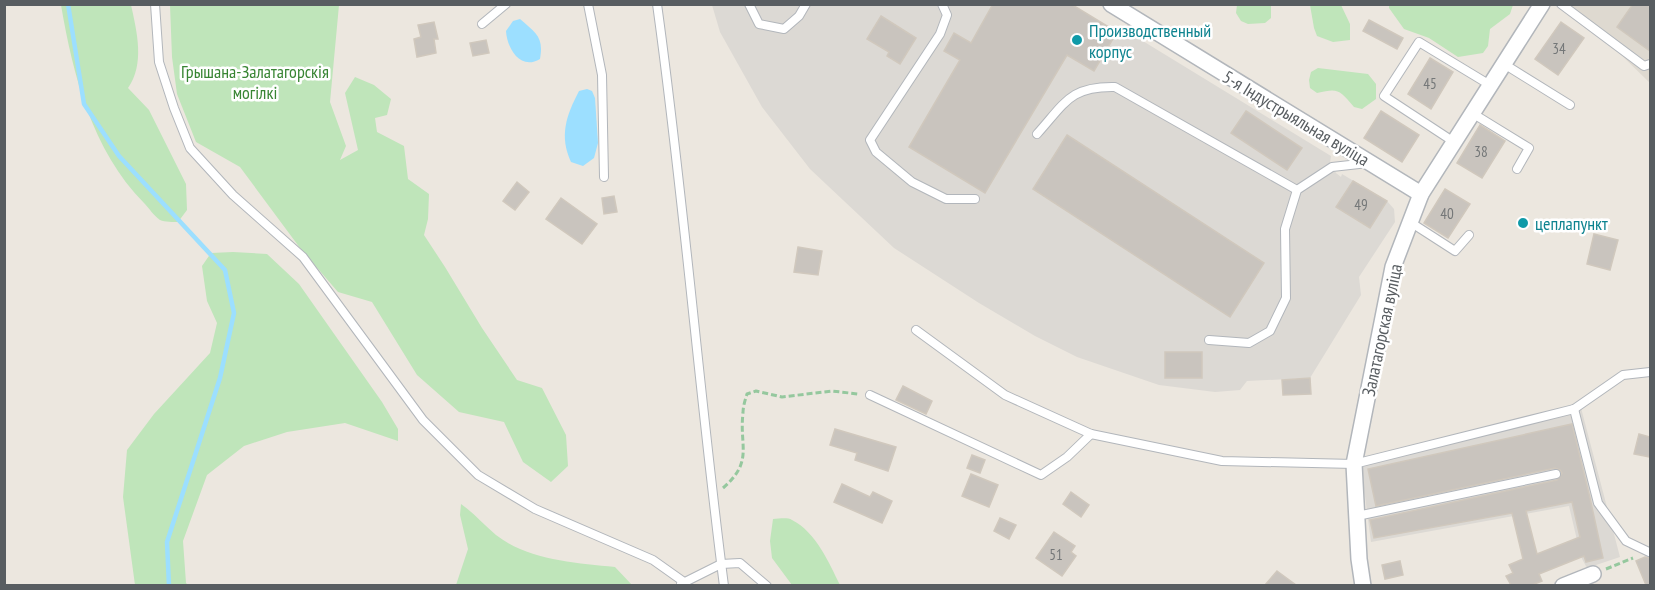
<svg xmlns="http://www.w3.org/2000/svg" width="1655" height="590" viewBox="0 0 1655 590" font-family="'PT Sans Narrow',sans-serif">
  <style>
    .industrial { fill: #dcd9d4 }
    .education { fill: #ded9d0 }
    .green { fill: #bfe5ba }
    .water { fill: #9cdfff }
    .lines { fill: none; stroke-linecap: round; stroke-linejoin: round }
    .stream { stroke: #9cdfff; stroke-width: 4.5 }
    .building { fill: #c9c4be; stroke: #d0c8bd; stroke-width: 1.5; fill-rule: evenodd }
    .lane-casing { stroke: #b2b6bb; stroke-width: 10 }
    .street-casing { stroke: #b2b6bb; stroke-width: 18 }
    .path { stroke: #95c89e; stroke-width: 3; stroke-dasharray: 6 3; stroke-linecap: butt }
    .lane { stroke: #fff; stroke-width: 8 }
    .street { stroke: #fff; stroke-width: 15 }
    .culture-dot { fill: #0f9aa8; stroke: #fff; stroke-width: 2 }
    .labels { text-anchor: middle; dominant-baseline: central; stroke-width: 5; stroke-linejoin: round; paint-order: stroke }
    .number-label { font-size: 15px; fill: #747778 }
    .culture-label { font-size: 18px; fill: #0d838f; stroke: #fff; text-anchor: start }
    .park-label { font-size: 18px; fill: #388533; stroke: #fff }
    .street-label { font-size: 18px; fill: #585d61; stroke: #fff }
  </style>
  <rect width="100%" height="100%" fill="#ece7df"/>
  <g class="industrial">
    <polygon points="712,5 1071,5 1123,36 1133,35 1331,156 1330,163 1336,173 1341,177 1342,174 1387,201 1394,209 1395,222 1359,277 1361,295 1310,378 1247,381 1240,390 1215,392 1159,385 1077,357 1035,336 979,303 894,248 810,169 762,107 720,32"/>
    <polygon points="1580,404 1620,557 1587,568 1581,557 1569,506 1371,542 1361,466"/>
  </g>
  <polygon class="education" points="1570,4 1650,5 1650,83 1570,5"/>
  <g class="green">
    <path d="M61,5H131C137,32 145,64 128,88L149,110L186,184L187,210L178,222C173,222 165,222 160,220C154,216 149,208 144,203C92,150 73,75 61,5Z"/>
    <polygon points="170,5 339,5 330,102 346,146 340,160 358,150 345,93 355,77 374,85 391,99 387,115 375,118 377,132 404,146 408,179 429,194 428,219 424,235 445,267 482,328 517,380 542,388 566,435 568,466 551,482 523,462 504,422 459,412 417,375 372,302 338,292 300,248 240,167 196,142 177,94 172,57"/>
    <polygon points="1237,5 1271,5 1271,18 1265,23 1248,24 1241,21 1236,13"/>
    <polygon points="1310,5 1341,5 1350,24 1350,40 1333,42 1317,36 1314,28"/>
    <polygon points="1389,5 1389,4 1513,5 1510,14 1490,29 1488,46 1483,53 1458,57 1429,38 1404,29 1389,8"/>
    <path d="M1318,68L1368,74L1376,84V99L1362,109L1354,107C1339,90 1339,88 1317,93L1310,88L1309,80L1311,72Z"/>
    <polygon points="233,252 267,254 299,284 382,402 398,429 398,441 345,423 287,432 244,446 207,475 183,541 186,583 188,585 135,585 123,497 127,450 154,414 210,353 217,323 207,301 202,266 211,253"/>
    <path d="M461,504C474,513 484,525 496,535C528,560 575,563 615,567L632,585H456L468,549L460,515Z"/>
    <path d="M773,519C779,519 787,517 792,520C816,532 829,563 840,585H792L772,558L770,541Z"/>
  </g>
  <g class="water">
    <path d="M520,19C536,33 544,37 540,59C520,71 507,48 506,31L513,21Z"/>
    <path d="M587,89L592,91L595,98L598,143L594,158L583,166L571,162C559,136 566,116 579,91Z"/>
  </g>
  <g class="lines">
    <polyline class="stream" points="68,4 84,104 119,156 225,270 234,313 220,378 167,542 169,586"/>
  </g>
  <g class="building">
    <polygon points="993,4 1071,4 1117,32 1094,71 1067,55 985,193 909,147 960,60 944,51 954,33 971,43"/>
    <polygon points="1633,4 1650,4 1650,51 1617,27"/>
    <polygon points="881,16 916,38 900,64 887,56 889,52 867,39"/>
    <polygon points="1369,20 1403,38 1397,49 1363,31"/>
    <polygon points="434,22 438,39 434,39 436,53 417,57 414,39 421,37 418,25"/>
    <polygon points="1561,22 1584,38 1558,75 1535,59"/>
    <polygon points="486,40 489,53 473,56 470,43"/>
    <polygon points="1430,58 1453,72 1431,109 1408,94"/>
    <polygon points="1246,111 1302,148 1287,170 1231,133"/>
    <polygon points="1381,111 1419,135 1402,162 1364,138"/>
    <polygon points="1480,125 1505,141 1482,178 1457,163"/>
    <polygon points="1067,135 1264,263 1230,317 1033,189"/>
    <polygon points="1353,181 1387,201 1370,228 1336,207"/>
    <polygon points="517,182 529,192 515,210 503,201"/>
    <polygon points="1445,189 1470,204 1448,238 1424,223"/>
    <polygon points="614,196 617,212 604,214 602,198"/>
    <polygon points="561,198 597,224 582,244 546,219"/>
    <polygon points="1594,234 1618,240 1610,270 1587,264"/>
    <polygon points="798,247 822,251 818,275 794,272"/>
    <rect x="1165" y="352" width="37" height="26"/>
    <polygon points="1310,378 1311,394 1283,395 1282,380"/>
    <polygon points="903,386 932,401 926,414 896,400"/>
    <path d="M1572,424L1590,498L1603,558L1586,562L1584,556L1539,574L1542,581L1532,585H1511L1506,576L1513,573L1509,565L1523,559L1512,513L1374,538L1370,520L1557,480L1562,473L1560,470L1555,468L1376,506L1368,469ZM1572,502L1580,537L1537,554L1526,511Z"/>
    <polygon points="835,429 896,447 888,471 855,460 857,453 830,445"/>
    <polygon points="1639,434 1650,437 1650,457 1634,454"/>
    <polygon points="972,455 985,460 980,473 967,468"/>
    <polygon points="971,474 998,485 989,507 962,496"/>
    <polygon points="842,484 870,497 873,492 892,501 882,523 834,502"/>
    <polygon points="1071,492 1089,505 1081,517 1063,504"/>
    <polygon points="1000,518 1016,525 1009,539 994,531"/>
    <polygon points="1054,532 1075,546 1071,552 1076,556 1062,576 1036,558"/>
    <polygon points="1645,557 1650,558 1650,585 1646,585 1636,561"/>
    <polygon points="1400,561 1403,575 1385,579 1382,565"/>
    <polygon points="1277,571 1296,585 1265,585"/>
  </g>
  <g class="lines">
    <defs>
      <g id="lane">
        <polyline points="155,4 159,62 174,108 190,148 233,195 303,257 423,420 478,475 535,509 653,560 684,582"/>
        <polyline points="588,4 602,75 604,177"/>
        <path d="M657,4C684,198 699,392 724,586"/>
        <polyline points="749,4 759,24 784,29 799,16 806,4"/>
        <polyline points="942,4 947,15 940,34 870,140 876,152 912,182 946,199 975,199"/>
        <polyline points="1561,4 1644,66 1650,64"/>
        <polyline points="482,24 506,4"/>
        <polyline points="1504,64 1570,105"/>
        <polyline points="1472,113 1529,148 1517,169"/>
        <path d="M1037,134C1065,103 1070,86 1115,87L1297,190"/>
        <polyline points="1454,142 1384,96 1419,42 1490,85"/>
        <polyline points="1410,222 1455,251 1469,235"/>
        <polyline points="916,330 1005,395 1091,434 1222,461 1354,464 1574,409 1623,375 1650,372"/>
        <polyline points="1209,340 1249,343 1270,331 1286,298 1285,229 1297,190 1332,167 1368,163"/>
        <polyline points="870,395 1041,475 1067,457 1091,434"/>
        <polyline points="1574,409 1598,503 1626,541 1649,552"/>
        <polyline points="1357,516 1556,474"/>
        <polyline points="681,584 721,564 740,563 767,586"/>
      </g>
      <g id="street">
        <polyline points="1111,4 1421,194"/>
        <polyline points="1363,586 1359,559 1354,464 1393,267 1421,194 1542,4"/>
        <polyline points="1563,586 1593,574"/>
      </g>
    </defs>
    <use href="#lane" class="lane-casing"/>
    <use href="#street" class="street-casing"/>
    <g class="path">
      <path d="M723,488C754,461 739,447 743,413C743,407 745,400 747,394L756,391L782,397L832,391L858,394"/>
      <polyline points="1606,569 1633,558"/>
    </g>
    <use href="#lane" class="lane"/>
    <use href="#street" class="street"/>
  </g>
  <g class="culture-dot">
    <circle cx="1077" cy="40" r="6"/>
    <circle cx="1523" cy="223" r="6"/>
  </g>
  <g class="labels">
    <g class="number-label">
      <text x="1559" y="48">34</text>
      <text x="1430" y="83">45</text>
      <text x="1481" y="151">38</text>
      <text x="1361" y="204">49</text>
      <text x="1447" y="213">40</text>
      <text x="1056" y="554">51</text>
    </g>
    <g class="culture-label">
      <text x="1089" y="30">Производственный<tspan x="1089" dy="21">корпус</tspan></text>
      <text x="1535" y="223">цеплапункт</text>
    </g>
    <g class="park-label">
      <text x="255" y="71">Грышана-Залатагорскія<tspan x="255" dy="21">могілкі</tspan></text>
    </g>
    <g class="street-label">
      <text transform="translate(1296 118) rotate(31)">5-я Індустрыяльная вуліца</text>
      <text transform="translate(1382 330) rotate(-78)">Залатагорская вуліца</text>
    </g>
  </g>
  <rect width="1655" height="590" fill="none" stroke="#585d61" stroke-width="12"/>
</svg>
